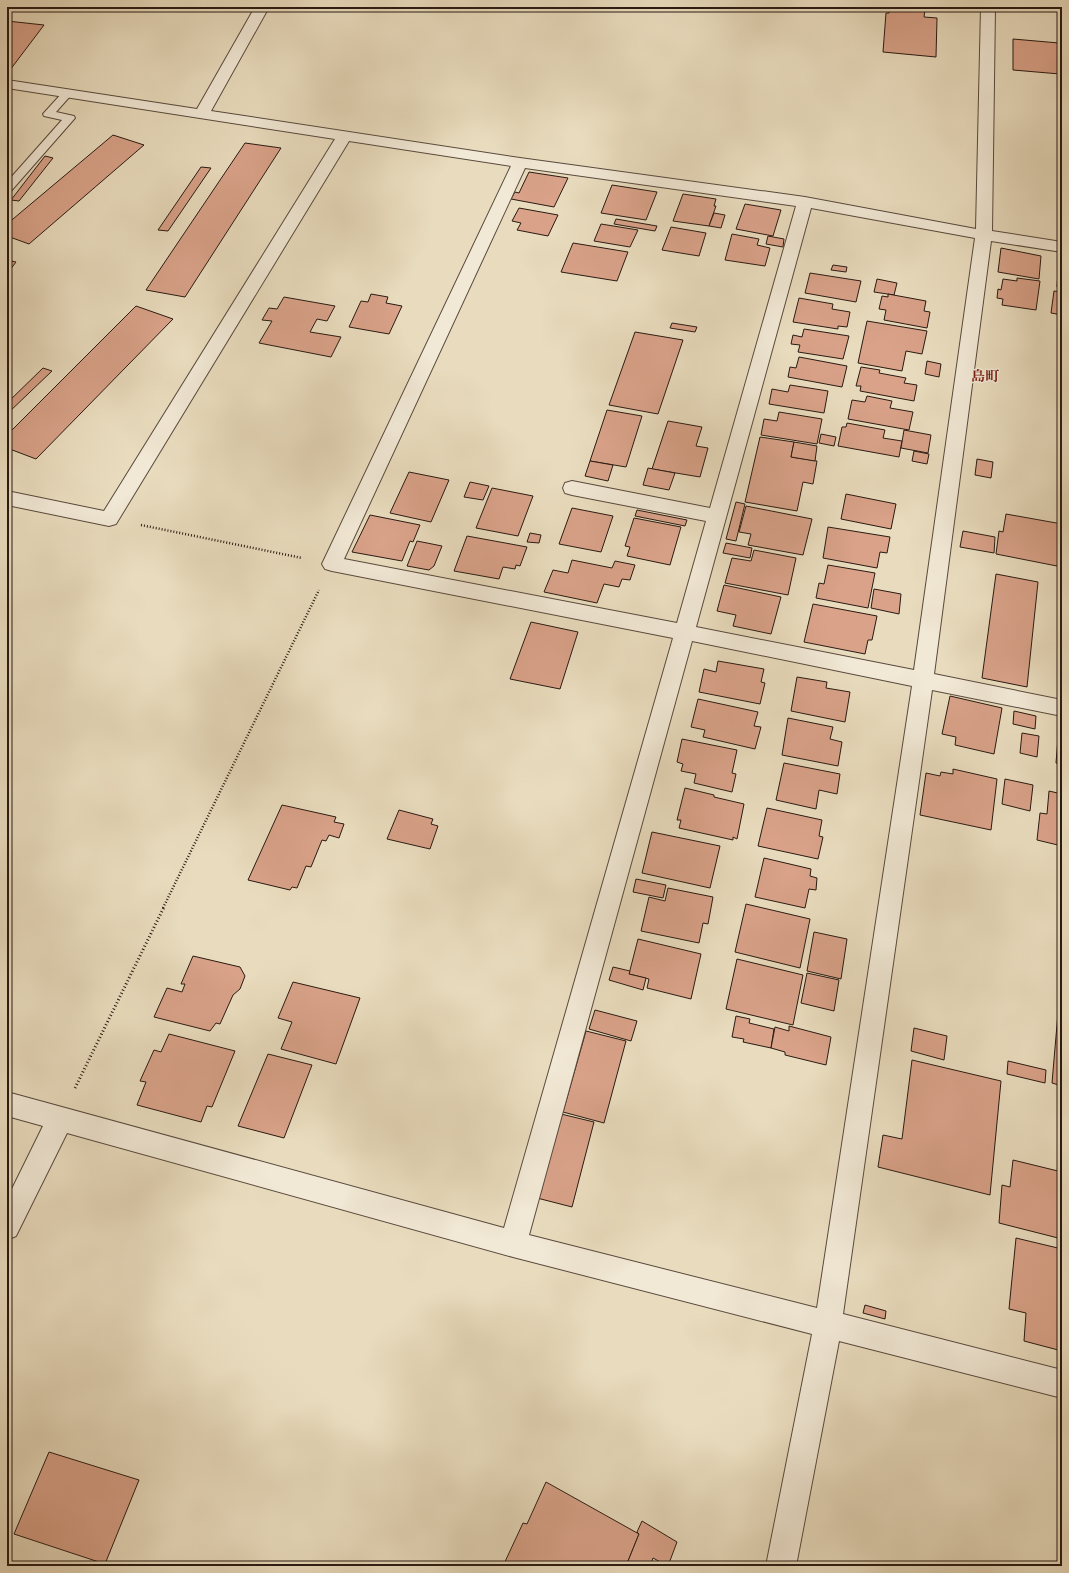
<svg xmlns="http://www.w3.org/2000/svg" width="1069" height="1573" viewBox="0 0 1069 1573" font-family="'IM FELL Double Pica','Noto Serif JP',serif">
  <style>
    .building { fill: #d9a289; stroke: #291a12 }
    .lines { fill: none; stroke-linecap: round; stroke-linejoin: round }
    .service-casing { stroke: #594a3d; stroke-width: 2 }
    .minor-casing { stroke: #594a3d; stroke-width: 2 }
    .path-far1 { stroke: #291a12; stroke-width: 2.5; stroke-dasharray: 1 2; stroke-linecap: butt }
    .path { stroke: #291a12; stroke-width: 3; stroke-dasharray: 1 2.5; stroke-linecap: butt }
    .service { fill: #f1e8d5; fill-rule: evenodd }
    .minor { fill: #f1e8d5; fill-rule: evenodd }
    .labels { text-anchor: middle; dominant-baseline: central; stroke-width: 3; stroke-linejoin: round; paint-order: stroke }
    .quarter-label { font-size: 14px; font-weight: bold; fill: #7a1f14; stroke: #f1e8d5 }
  </style>
  <rect width="100%" height="100%" fill="#e9dcbe"/>
  <filter id="stains"><feTurbulence type="fractalNoise" baseFrequency=".005" numOctaves="4"/><feColorMatrix values="0 0 0 0 .2 0 0 0 0 .09 0 0 0 0 .02 0 0 0 .5 -.17"/></filter>
  <radialGradient id="worn" r=".72"><stop offset=".6" stop-color="#630" stop-opacity="0"/><stop offset="1" stop-color="#630" stop-opacity=".3"/></radialGradient>
  <g class="building">
    <polygon points="890,7 925,9 924,17 937,18 936,57 883,52 886,13 889,13"/>
    <polygon points="7,21 44,25 7,74"/>
    <polygon points="1013,39 1059,43 1060,74 1013,70"/>
    <polygon points="113,135 144,145 29,244 7,236 7,224"/>
    <polygon points="245,143 281,148 185,297 146,290"/>
    <polygon points="45,156 53,158 19,201 11,200"/>
    <polygon points="201,167 211,168 168,231 158,230"/>
    <polygon points="529,172 568,178 554,207 511,199 515,192 519,193"/>
    <polygon points="612,185 657,192 646,220 601,213"/>
    <polygon points="683,194 716,199 714,206 716,206 709,226 673,221"/>
    <polygon points="745,204 781,210 773,236 736,229"/>
    <polygon points="519,208 558,215 548,236 517,230 521,223 512,221"/>
    <polygon points="714,213 725,215 721,228 709,226"/>
    <polygon points="616,219 657,226 655,231 614,224"/>
    <polygon points="601,224 638,230 630,247 594,241"/>
    <polygon points="671,227 706,233 699,256 662,250"/>
    <polygon points="732,234 759,239 757,245 770,248 765,266 725,260"/>
    <polygon points="768,236 784,239 783,247 766,244"/>
    <polygon points="573,243 628,252 617,281 561,272"/>
    <polygon points="1001,248 1041,256 1039,279 998,272"/>
    <polygon points="1059,256 1062,256 1062,287 1057,287"/>
    <polygon points="7,260 16,262 7,274"/>
    <polygon points="833,265 847,267 846,272 831,270"/>
    <polygon points="810,273 861,281 856,302 805,293"/>
    <polygon points="1017,278 1040,281 1036,310 1002,305 1003,299 997,298 998,289 1001,290 1003,279 1017,281"/>
    <polygon points="877,279 897,283 894,295 874,292"/>
    <polygon points="1054,291 1062,292 1062,315 1051,313"/>
    <polygon points="371,294 388,297 386,303 402,306 389,334 349,327 361,301 368,302"/>
    <polygon points="888,294 926,301 924,311 930,312 927,328 884,320 886,310 879,309 882,296 888,297"/>
    <polygon points="284,297 335,306 327,321 317,319 310,332 341,337 331,357 259,343 272,321 262,320 269,308 277,309"/>
    <polygon points="799,298 833,304 832,309 850,312 847,327 838,326 838,329 793,322"/>
    <polygon points="136,306 173,319 36,459 7,448 7,435"/>
    <polygon points="867,321 927,331 922,354 906,351 902,371 858,363"/>
    <polygon points="672,323 697,327 695,332 670,328"/>
    <polygon points="804,329 849,336 843,359 798,352 800,345 791,344 793,335 802,337"/>
    <polygon points="635,332 683,340 658,414 609,405"/>
    <polygon points="799,357 847,366 842,387 788,377 790,367 796,368"/>
    <polygon points="927,361 941,364 939,377 925,374"/>
    <polygon points="861,367 880,370 879,373 906,378 904,383 917,385 914,401 860,391 861,386 856,386"/>
    <polygon points="43,368 52,371 7,414 7,403"/>
    <polygon points="790,385 828,391 824,413 769,404 772,389 788,392"/>
    <polygon points="867,396 892,401 890,408 913,412 909,430 848,419 852,400 865,402"/>
    <polygon points="607,410 642,416 626,467 590,461"/>
    <polygon points="779,412 822,419 817,444 761,435 764,419 777,421"/>
    <polygon points="668,421 702,427 696,446 708,448 700,477 652,469"/>
    <polygon points="847,423 885,430 883,438 902,441 899,457 838,446 842,427 846,427"/>
    <polygon points="904,430 931,435 928,453 901,448"/>
    <polygon points="821,434 836,437 834,446 819,443"/>
    <polygon points="760,437 794,442 791,457 817,461 813,484 803,482 797,511 745,502"/>
    <polygon points="794,442 817,446 815,461 791,457"/>
    <polygon points="914,451 929,454 927,464 912,461"/>
    <polygon points="977,459 993,462 991,478 975,475"/>
    <polygon points="590,461 613,465 608,481 585,476"/>
    <polygon points="648,468 675,473 669,490 643,485"/>
    <polygon points="409,472 449,480 431,522 390,513"/>
    <polygon points="470,482 489,486 483,500 464,497"/>
    <polygon points="492,488 533,496 518,536 476,528"/>
    <polygon points="846,494 896,504 891,529 841,519"/>
    <polygon points="736,502 745,504 736,541 726,539"/>
    <polygon points="746,506 812,519 803,555 748,545 751,534 739,532"/>
    <polygon points="572,508 613,516 601,552 559,544"/>
    <polygon points="637,510 687,520 685,526 635,516"/>
    <polygon points="1006,514 1062,524 1062,567 996,554 999,531 1003,532"/>
    <polygon points="370,515 420,525 413,542 410,541 402,561 352,552"/>
    <polygon points="634,518 681,527 670,565 627,556 630,547 625,546"/>
    <polygon points="828,527 890,537 887,553 880,552 877,568 823,558"/>
    <polygon points="963,531 995,537 994,553 960,547"/>
    <polygon points="530,533 541,535 539,543 527,542"/>
    <polygon points="467,536 527,547 520,566 516,565 515,569 503,567 499,579 454,571"/>
    <polygon points="417,541 442,546 434,566 429,570 407,566"/>
    <polygon points="726,543 752,548 750,558 723,553"/>
    <polygon points="754,550 796,558 788,595 725,583 732,558 751,561"/>
    <polygon points="572,560 612,568 615,561 635,565 630,580 622,579 619,587 604,584 597,603 544,592 553,570 568,573"/>
    <polygon points="828,565 875,573 868,608 816,598 819,583 824,584"/>
    <polygon points="996,574 1038,582 1027,687 982,678"/>
    <polygon points="724,585 781,597 771,634 733,626 736,615 717,611"/>
    <polygon points="874,589 901,594 899,614 871,608"/>
    <polygon points="813,604 877,616 872,640 868,640 865,654 804,642"/>
    <polygon points="531,622 578,632 560,689 510,679"/>
    <polygon points="718,661 764,669 761,682 765,683 760,704 699,692 704,669 716,672"/>
    <polygon points="797,677 827,682 826,688 850,692 845,722 791,711"/>
    <polygon points="950,696 1002,708 994,754 955,745 956,737 942,734"/>
    <polygon points="698,699 758,712 754,726 761,727 755,749 703,737 705,730 691,727"/>
    <polygon points="1014,711 1036,716 1035,729 1013,724"/>
    <polygon points="788,718 833,727 830,739 842,742 838,766 782,755"/>
    <polygon points="1059,726 1062,727 1062,765 1056,763"/>
    <polygon points="1022,733 1039,736 1037,757 1020,753"/>
    <polygon points="682,739 737,750 732,773 736,774 732,792 694,783 696,774 681,771 683,764 677,762"/>
    <polygon points="784,763 840,774 837,794 819,790 816,809 776,800"/>
    <polygon points="953,769 997,779 991,830 920,815 926,773 940,776 941,772 953,774"/>
    <polygon points="1005,779 1033,785 1030,811 1002,804"/>
    <polygon points="685,788 714,795 714,797 744,804 737,839 733,837 733,840 679,828 681,820 677,820"/>
    <polygon points="1049,791 1062,794 1062,846 1037,840 1040,813 1047,814"/>
    <polygon points="282,805 336,817 334,822 344,824 339,838 329,835 326,841 322,840 311,867 306,866 297,888 292,887 290,890 248,880"/>
    <polygon points="767,808 822,820 819,836 823,837 818,859 758,846"/>
    <polygon points="399,810 433,819 431,824 438,826 430,849 387,839"/>
    <polygon points="652,832 720,846 710,888 642,873"/>
    <polygon points="764,858 811,869 810,876 817,878 816,890 809,889 805,908 755,897"/>
    <polygon points="636,879 666,885 663,898 633,892"/>
    <polygon points="668,888 713,897 708,924 703,923 699,943 641,931 649,897 665,901"/>
    <polygon points="746,904 810,919 800,968 735,952"/>
    <polygon points="814,932 847,939 841,979 807,971"/>
    <polygon points="638,939 701,954 691,999 647,988 649,979 629,974"/>
    <polygon points="193,956 240,967 245,976 240,989 233,995 220,1024 216,1023 210,1031 154,1017 167,988 182,992 185,984 181,984"/>
    <polygon points="737,959 803,975 793,1025 726,1009"/>
    <polygon points="613,967 630,971 629,974 646,978 643,990 609,980"/>
    <polygon points="807,973 839,980 834,1011 801,1003"/>
    <polygon points="293,982 360,998 336,1064 281,1049 292,1022 278,1018"/>
    <polygon points="595,1010 637,1021 631,1041 589,1029"/>
    <polygon points="1058,1013 1062,1014 1062,1086 1052,1083"/>
    <polygon points="736,1016 750,1019 749,1023 774,1029 771,1048 743,1042 744,1039 732,1037"/>
    <polygon points="789,1026 831,1037 826,1065 785,1055 785,1052 771,1048 775,1027 789,1031"/>
    <polygon points="914,1028 947,1036 944,1060 911,1051"/>
    <polygon points="586,1031 626,1041 604,1123 563,1112"/>
    <polygon points="169,1034 235,1051 212,1107 207,1106 201,1122 137,1105 146,1082 140,1081 154,1050 161,1052"/>
    <polygon points="268,1054 312,1065 284,1138 238,1126"/>
    <polygon points="912,1060 1001,1081 990,1195 878,1167 883,1135 902,1139"/>
    <polygon points="1008,1061 1046,1070 1045,1083 1007,1074"/>
    <polygon points="561,1114 594,1122 572,1207 537,1198"/>
    <polygon points="1013,1160 1062,1172 1062,1239 999,1223 1002,1185 1010,1187"/>
    <polygon points="1016,1238 1062,1249 1062,1351 1024,1341 1026,1313 1009,1309"/>
    <polygon points="865,1305 886,1311 885,1319 863,1313"/>
    <polygon points="49,1452 139,1480 105,1564 14,1534"/>
    <polygon points="546,1482 639,1534 626,1566 503,1566 523,1523 527,1524"/>
    <polygon points="642,1521 677,1542 668,1566 653,1558 650,1566 626,1566 639,1534 637,1532"/>
  </g>
  <g class="lines">
    <defs>
      <polygon id="service" points="67,91 72,94 56,112 74,116 75,118 11,191 7,192 7,182 62,120 44,116 43,114 63,92"/>
      <path id="minor" d="M255,7H269L211,111L520,158L805,197L976,229L981,7H995L992,231L1062,242V252L991,241L934,674L1062,700V716L932,690L843,1314L1062,1370V1398L839,1341L796,1566H766L812,1334L513,1257L67,1133L16,1236L7,1240V1199L43,1126L7,1116V1092L504,1228L673,638L332,571L325,569L322,564L511,166L349,141L116,524L109,526L7,505V491L104,511L335,139L7,88V80L197,109ZM525,168L796,206L710,508L572,481L565,483L563,488L565,493L572,495L706,521L677,623L344,559ZM811,208L975,238L914,670L696,627ZM692,641L912,686L817,1308L529,1235Z"/>
    </defs>
    <use href="#service" class="service-casing"/>
    <use href="#minor" class="minor-casing"/>
    <g class="path-far1">
      <polyline points="141,525 302,558"/>
      <polyline points="163,908 319,590"/>
    </g>
    <polyline class="path" points="75,1088 164,907"/>
    <use href="#service" class="service"/>
    <use href="#minor" class="minor"/>
  </g>
  <g class="labels">
    <g class="quarter-label">
      <text x="985" y="376">島町</text>
    </g>
  </g>
  <rect width="1069" height="1573" fill="none" stroke="#e9dcbe" stroke-width="24"/>
  <rect x="8" y="8" width="1053" height="1557" fill="none" stroke="#291a12" stroke-width="2"/>
  <rect x="12" y="12" width="1045" height="1549" fill="none" stroke="#291a12"/>
  <rect width="100%" height="100%" filter="url(#stains)"/>
  <rect width="100%" height="100%" fill="url(#worn)"/>
</svg>
